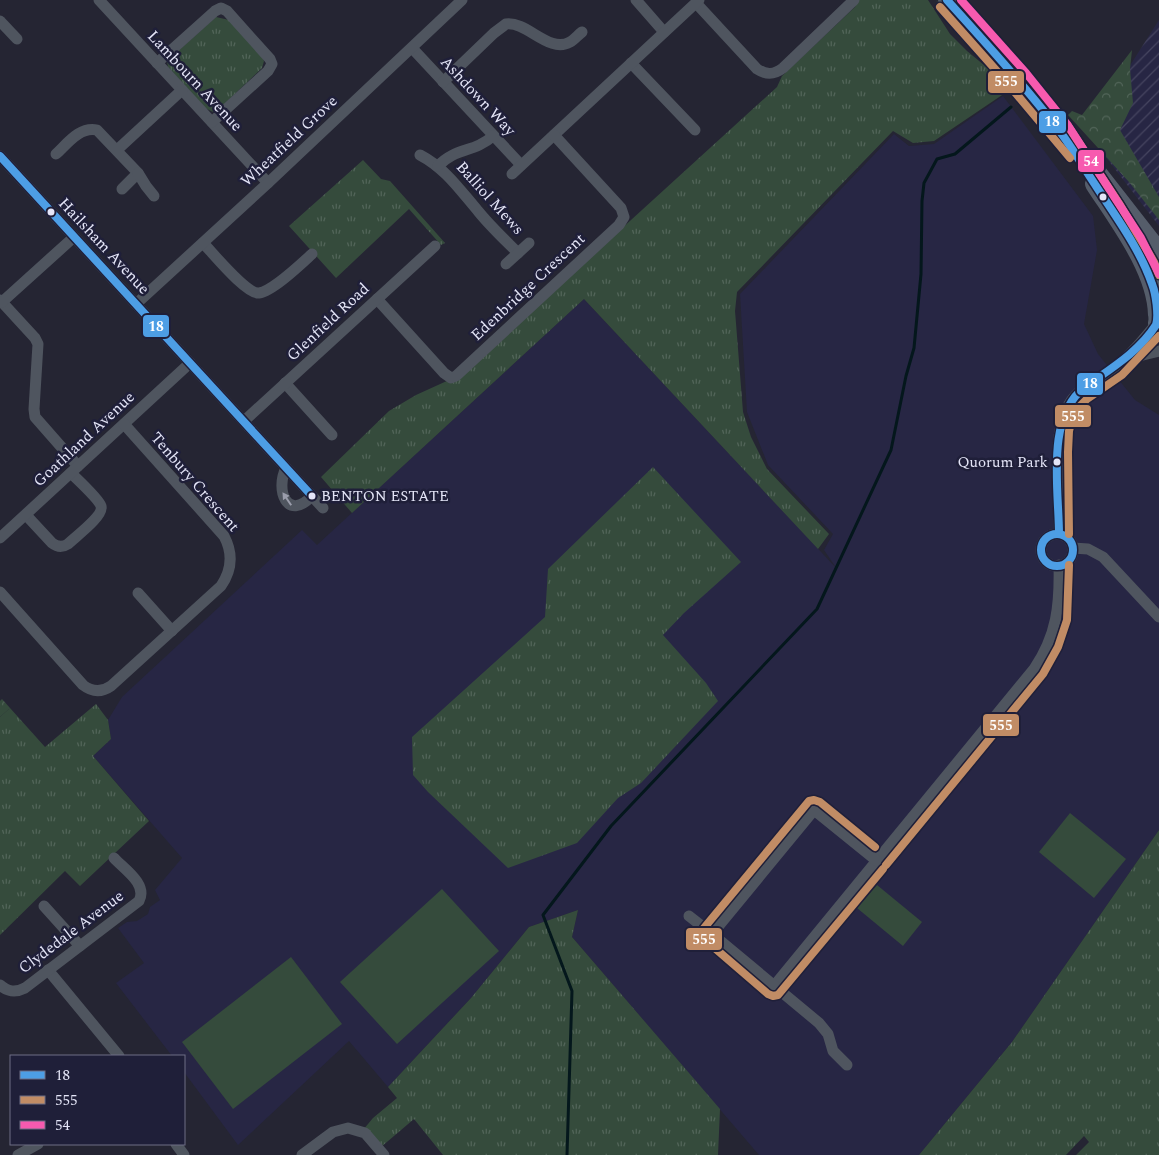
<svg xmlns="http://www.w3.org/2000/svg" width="1159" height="1155" viewBox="0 0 1159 1155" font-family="Spectral,serif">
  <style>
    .built { fill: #272644 }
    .industrial { fill: url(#industrial-furrows) }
    .grass { fill: url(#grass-tufts) }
    .forest { fill: url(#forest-crowns) }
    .park { fill: #354b3c }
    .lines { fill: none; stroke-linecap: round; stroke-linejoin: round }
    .stream { stroke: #04171c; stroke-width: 3 }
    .street { stroke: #4f555f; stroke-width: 11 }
    .primary { stroke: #555d6a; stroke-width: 18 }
    .bus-1-casing { stroke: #1f1f39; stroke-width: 11 }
    .bus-2-casing { stroke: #1f1f39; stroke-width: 11 }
    .bus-3-casing { stroke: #1f1f39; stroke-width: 11 }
    .bus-1 { stroke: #4d9ee5; stroke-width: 8 }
    .bus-2 { stroke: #c18c65; stroke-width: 8 }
    .bus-3 { stroke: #f75aaf; stroke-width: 8 }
    .oneway { fill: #9a9dab }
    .bus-dot { fill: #e4e5f7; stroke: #1f1f39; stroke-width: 2 }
    .labels { text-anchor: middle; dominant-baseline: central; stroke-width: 5; stroke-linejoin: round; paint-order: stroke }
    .bus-label { font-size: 15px; fill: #e4e5f7; stroke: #1f1f39; text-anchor: end }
    .street-label { font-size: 16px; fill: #e4e5f7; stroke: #1f1f39 }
    .line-badge { stroke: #1f1f39; stroke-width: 2 }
    .badge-label { font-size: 14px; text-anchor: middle; font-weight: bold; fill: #fff }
  </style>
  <defs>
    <pattern id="industrial-furrows" width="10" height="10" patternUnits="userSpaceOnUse" patternTransform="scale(1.25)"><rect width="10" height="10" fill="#272644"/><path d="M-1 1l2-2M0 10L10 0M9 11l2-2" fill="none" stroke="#464560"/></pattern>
    <pattern id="grass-tufts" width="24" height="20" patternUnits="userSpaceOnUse" patternTransform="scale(1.25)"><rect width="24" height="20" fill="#354b3c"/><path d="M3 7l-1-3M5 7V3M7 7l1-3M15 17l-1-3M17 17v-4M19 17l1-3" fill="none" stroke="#526559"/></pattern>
    <pattern id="forest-crowns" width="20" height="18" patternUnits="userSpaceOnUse" patternTransform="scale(1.25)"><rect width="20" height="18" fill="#354b3c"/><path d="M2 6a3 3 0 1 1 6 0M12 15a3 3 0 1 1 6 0" fill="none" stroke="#526559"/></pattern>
  </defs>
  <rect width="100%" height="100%" fill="#252533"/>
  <polygon class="built" points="1003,96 1093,216 1097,250 1084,324 1098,354 1135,400 1159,415 1159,830 1012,1042 919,1155 759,1155 572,937 578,910 529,927 471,998 388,1087 349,1041 238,1145 184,1072 184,1056 172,1056 116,983 144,963 118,928 127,922 137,921 148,914 150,907 160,900 155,890 182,858 93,756 111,739 108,720 122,697 302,530 317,545 584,299 837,569 824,550 833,534 768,465 747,412 740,294 894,134 909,146 934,144"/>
  <polygon class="industrial" points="1159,20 1159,226 1087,133"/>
  <g class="grass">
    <polygon points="858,0 928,0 950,34 967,51 996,75 1008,91 934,141 913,143 893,131 737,292 735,311 743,412 751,437 767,469 829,534 818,549 584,299 352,513 321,477 389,411 416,395 449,380 563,282 777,87 782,76 855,7"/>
    <polygon points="936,0 999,71 964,42 955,32"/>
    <polygon points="216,17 229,20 260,54 264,61 262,68 216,112 213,112 205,108 168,67 167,61"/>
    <polygon points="363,160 381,179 390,181 445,243 441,245 409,209 336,278 289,226"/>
    <polygon points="653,467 741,562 684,613 663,635 706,683 718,701 641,783 618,798 577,843 508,868 428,792 413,775 412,737 545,617 548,569"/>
    <polygon points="96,704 108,720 111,739 93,756 149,821 80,886 65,871 0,935 0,717 10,708 45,747"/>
    <polygon points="1159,830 1159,1155 1076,1155 1089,1142 1084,1136 1066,1155 919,1155 1012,1042"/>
    <polygon points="578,910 572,937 720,1109 718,1155 443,1155 414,1119 381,1147 363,1130 373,1118 397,1098 388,1087 471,998 529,927"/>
  </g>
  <g class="forest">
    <polygon points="1132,50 1130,69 1133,103 1120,130 1159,197 1159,220 1129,182 1068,115 1072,111 1082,115"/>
    <polygon points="2,699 10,708 0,717 0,701"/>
  </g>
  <g class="park">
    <polygon points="1070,813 1126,859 1094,898 1039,852"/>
    <polygon points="877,885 922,922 903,946 857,908"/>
    <polygon points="442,889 499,951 397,1044 340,982"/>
    <polygon points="291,957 342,1024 233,1109 182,1042"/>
  </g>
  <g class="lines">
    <polyline class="stream" points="567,1155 572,991 543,915 611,826 817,609 891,450 906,376 914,348 921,274 922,201 924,183 937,159 955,154 1011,107"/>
    <g class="street">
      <polyline points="99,0 268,183"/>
      <polyline points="636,0 664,32"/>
      <path d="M696,3L757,69C766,75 774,75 783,68L854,0"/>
      <polyline points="0,21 17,39"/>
      <polyline points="412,48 521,165"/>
      <polyline points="157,63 215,11 221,8 227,11 270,59 272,64 268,71 212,122"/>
      <polyline points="631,63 695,130"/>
      <path d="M443,82L494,33L506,24C527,21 549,54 570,42C574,40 578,35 582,32"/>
      <polyline points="117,150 182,90"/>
      <path d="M56,154C67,144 80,126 97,130L138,173L122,189"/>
      <path d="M420,155C445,168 460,190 478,211C490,226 504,239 518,253"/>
      <polyline points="0,156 323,508"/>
      <path d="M438,166C456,147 474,153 493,136"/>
      <polyline points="138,173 146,186 154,196"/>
      <polyline points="512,174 699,0"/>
      <path d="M203,243C213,253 246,294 259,293C273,291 301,264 312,254"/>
      <polyline points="506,264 529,243"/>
      <polyline points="377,299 444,373 451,378 456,376 619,225 624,217 621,208 554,135"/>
      <polyline points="0,300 35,338 38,344 34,409 35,417 78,466"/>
      <polyline points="2,302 74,237"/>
      <polyline points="136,304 268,183 462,0"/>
      <polyline points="1124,363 1143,355 1159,351"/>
      <polyline points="285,383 332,435"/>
      <polyline points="244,421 435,246"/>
      <path d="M286,468C275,490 287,522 312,496"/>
      <path d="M26,515L52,543C57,547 62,548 68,544C75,537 104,516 101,506C99,499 77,479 71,473"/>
      <path d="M1059,534C1060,495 1048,426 1075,396C1086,384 1102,378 1115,367C1131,355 1144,339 1157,323"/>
      <circle cx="1057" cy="550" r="16"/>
      <polyline points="0,538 190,363"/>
      <polyline points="1073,548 1088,549 1103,557 1159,617"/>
      <path d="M0,592L83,685C92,692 101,693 111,686L221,586C232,570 233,553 224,536L124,424"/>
      <polyline points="138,593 172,631"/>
      <polyline points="44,906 80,946"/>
      <polyline points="689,916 712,934"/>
      <polyline points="48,970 119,1056"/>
      <path d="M0,985C8,992 15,993 25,988L139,901C148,884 124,869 114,858"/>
      <path d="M774,986L1034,669C1057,635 1060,605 1059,565"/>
      <polyline points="847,1065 833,1051 828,1034 819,1023 712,934 814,810 877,861"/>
      <polyline points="176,1144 184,1155"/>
      <polyline points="18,1155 38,1144"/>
      <polyline points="302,1155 333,1132 348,1128 365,1133 384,1155"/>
    </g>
    <g class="primary">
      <polyline points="947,0 991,48 1060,131 1099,174 1159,251"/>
      <path d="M1094,184C1118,221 1156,270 1157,315"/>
      <polyline points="1159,310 1157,323 1159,330"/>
    </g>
    <defs>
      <g id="bus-1">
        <path d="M947,0C985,42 1023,84 1058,129C1072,147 1083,167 1096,186C1116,217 1140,249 1152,284C1156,294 1159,316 1156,325C1139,352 1110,369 1085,387C1045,417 1059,490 1059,534"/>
        <polyline points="0,156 312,496"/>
        <circle cx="1057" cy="550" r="16"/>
      </g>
      <g id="bus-2">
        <polyline points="940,7 1003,78 1070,158"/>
        <polyline points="1068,126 1120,205 1154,262 1159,275"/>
        <polyline points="1069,534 1068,452 1069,431 1072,419 1078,408 1087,399 1122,375 1159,336"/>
        <polyline points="875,847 820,802 814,800 809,801 704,928 702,933 703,938 768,994 773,996 778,995 883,869"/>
        <polyline points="886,865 1043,674 1058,647 1067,620 1069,565"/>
      </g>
      <polyline id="bus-3" points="961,0 1026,73 1067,124 1141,238 1159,274"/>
    </defs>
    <use href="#bus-1" class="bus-1-casing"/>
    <use href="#bus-2" class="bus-2-casing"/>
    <use href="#bus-3" class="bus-3-casing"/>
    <use href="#bus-1" class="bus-1"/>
    <use href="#bus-2" class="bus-2"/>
    <use href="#bus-3" class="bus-3"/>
  </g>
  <defs><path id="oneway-solid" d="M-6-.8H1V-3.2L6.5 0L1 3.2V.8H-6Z" transform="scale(1.25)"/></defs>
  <use class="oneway" href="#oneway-solid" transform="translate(287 499) rotate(-124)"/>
  <g class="bus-dot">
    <circle cx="1103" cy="197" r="4.5"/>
    <circle cx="51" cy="212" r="4.5"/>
    <circle cx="1057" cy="462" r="4.5"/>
    <circle cx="312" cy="496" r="4.5"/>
  </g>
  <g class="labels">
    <g class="bus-label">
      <text x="1048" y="462">Quorum Park</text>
      <text x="321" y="496" text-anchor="start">BENTON ESTATE</text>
    </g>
    <g class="street-label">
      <text transform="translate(195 81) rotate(47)">Lambourn Avenue</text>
      <text transform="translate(478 96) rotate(47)">Ashdown Way</text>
      <text transform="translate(289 141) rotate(-43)">Wheatfield Grove</text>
      <text transform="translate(490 198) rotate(48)">Balliol Mews</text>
      <text transform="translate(104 246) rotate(47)">Hailsham Avenue</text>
      <text transform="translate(528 287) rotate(-43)">Edenbridge Crescent</text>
      <text transform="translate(328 322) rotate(-43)">Glenfield Road</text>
      <text transform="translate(84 439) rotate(-43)">Goathland Avenue</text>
      <text transform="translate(195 482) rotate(49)">Tenbury Crescent</text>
      <text transform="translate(71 932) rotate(-37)">Clydedale Avenue</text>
    </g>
  </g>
  <g class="line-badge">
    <rect x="987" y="70" width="38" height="24" rx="5" fill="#c18c65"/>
    <rect x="1038" y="110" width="29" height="24" rx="5" fill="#4d9ee5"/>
    <rect x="1077" y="149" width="28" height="24" rx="5" fill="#f75aaf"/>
    <rect x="142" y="314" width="28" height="24" rx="5" fill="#4d9ee5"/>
    <rect x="1076" y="372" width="28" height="24" rx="5" fill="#4d9ee5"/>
    <rect x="1054" y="404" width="38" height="24" rx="5" fill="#c18c65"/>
    <rect x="982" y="713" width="38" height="24" rx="5" fill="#c18c65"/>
    <rect x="685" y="927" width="38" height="24" rx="5" fill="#c18c65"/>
  </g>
  <g class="badge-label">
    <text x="1006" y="86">555</text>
    <text x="1052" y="126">18</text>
    <text x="1091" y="166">54</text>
    <text x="156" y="331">18</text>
    <text x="1090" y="388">18</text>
    <text x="1073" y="421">555</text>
    <text x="1001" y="730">555</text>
    <text x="704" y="944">555</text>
  </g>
  <rect x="10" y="1055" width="175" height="90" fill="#1f1f39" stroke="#6e6e85"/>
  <rect x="20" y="1071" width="25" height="8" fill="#4d9ee5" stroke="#6e6e85"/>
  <text x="55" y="1080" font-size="15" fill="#e4e5f7">18</text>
  <rect x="20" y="1096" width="25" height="8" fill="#c18c65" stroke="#6e6e85"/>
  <text x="55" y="1105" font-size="15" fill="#e4e5f7">555</text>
  <rect x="20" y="1121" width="25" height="8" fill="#f75aaf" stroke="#6e6e85"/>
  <text x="55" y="1130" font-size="15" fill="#e4e5f7">54</text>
</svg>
